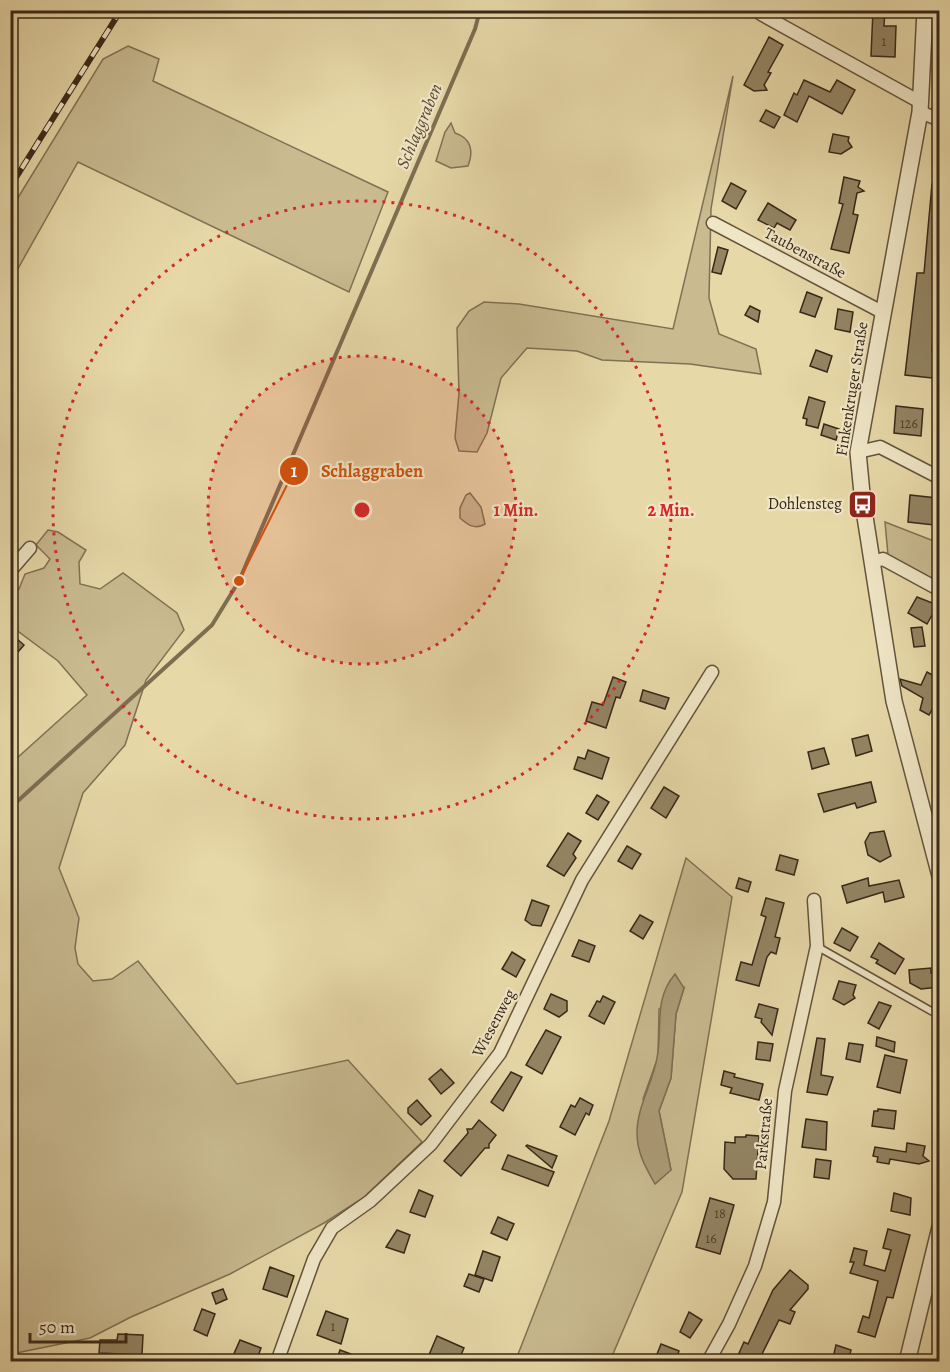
<svg xmlns="http://www.w3.org/2000/svg" width="950" height="1372" viewBox="0 0 950 1372" font-family="Alegreya,serif">
  <style>
    .green { fill: #c9ba90; stroke: #817154; stroke-width: 1.5; fill-rule: evenodd }
    .water { fill: #ac9c77; stroke: #7e6e51; stroke-width: 1.5 }
    .lines { fill: none; stroke-linecap: round; stroke-linejoin: round }
    .stream { stroke: #7e6e51; stroke-width: 4 }
    .building { fill: #938463; stroke: #392818; stroke-width: 1.5 }
    .service-casing { stroke: #64543c; stroke-width: 9 }
    .minor-casing { stroke: #64543c; stroke-width: 15 }
    .tertiary-casing { stroke: #64543c; stroke-width: 18 }
    .service { stroke: #efe6c6; stroke-width: 6 }
    .minor { stroke: #efe6c6; stroke-width: 12 }
    .tertiary { stroke: #efe6c6; stroke-width: 15 }
    .rail-casing { stroke: #392818; stroke-width: 6 }
    .rail { stroke: #efe6c6; stroke-width: 4; stroke-dasharray: 11; stroke-linecap: butt }
    .ring { fill: none; stroke: #d62828; stroke-width: 3; stroke-dasharray: 3 6 }
    .labels { text-anchor: middle; dominant-baseline: central; stroke-width: 4.5; stroke-linejoin: round; paint-order: stroke }
    .number-label { font-size: 14px; fill: #503f2b }
    .street-label { font-size: 16px; fill: #392818; stroke: #efe6c6 }
    .poi-label { font-size: 16px; fill: #392818; stroke: #efe6c6; text-anchor: end }
    .water-label { font-size: 18px; font-style: italic; fill: #5c4b34; stroke: #efe6c6 }
    .centre { fill: #d62828; stroke: #efe6c6; stroke-width: 3 }
    .ring-label { font-size: 18px; text-anchor: middle; font-weight: bold; fill: #d62828; stroke: #efe6c6; stroke-width: 4.5; stroke-linejoin: round; paint-order: stroke }
    .leader { fill: none; stroke: #ce520e; stroke-width: 2 }
    .callout-dot { fill: #ce520e; stroke: #efe6c6; stroke-width: 2 }
    .mark-label { font-size: 18px; text-anchor: middle; font-weight: bold; fill: #fff }
    .callout-label { font-size: 18px; text-anchor: middle; font-weight: bold; fill: #ce520e; stroke: #efe6c6; stroke-width: 4.5; stroke-linejoin: round; paint-order: stroke }
  </style>
  <rect width="100%" height="100%" fill="#e7d8a8"/>
  <filter id="stains"><feTurbulence type="fractalNoise" baseFrequency=".00333" numOctaves="4"/><feColorMatrix values="0 0 0 0 .2 0 0 0 0 .09 0 0 0 0 .02 0 0 0 .5 -.17"/></filter>
  <radialGradient id="worn" r=".72"><stop offset=".6" stop-color="#630" stop-opacity="0"/><stop offset="1" stop-color="#630" stop-opacity=".3"/></radialGradient>
  <g class="green">
    <polygon points="128,46 159,59 153,81 388,192 349,292 78,162 11,281 11,209 103,59"/>
    <polygon points="733,76 711,209 709,298 719,334 756,349 761,374 690,364 602,360 577,351 527,348 501,378 487,433 477,452 459,451 455,438 459,393 457,328 469,311 484,302 519,304 673,329"/>
    <path d="M451,123L455,133C471,138 474,151 468,166L451,168L436,161L445,132Z"/>
    <path d="M470,493L481,507L485,524C475,530 468,525 460,518V508L466,495Z"/>
    <polygon points="885,522 939,543 939,583 888,555"/>
    <polygon points="48,530 58,532 86,550 79,562 80,584 100,589 123,573 177,613 184,630 146,680 125,745 83,793 59,868 79,918 75,948 78,964 93,981 112,979 138,961 237,1084 348,1060 422,1142 363,1198 324,1223 230,1274 131,1317 90,1338 11,1354 11,768 16,759 87,695 58,661 11,626 11,589 19,589 25,574 44,568 50,559 36,545"/>
    <path d="M686,858L732,897L682,1192L610,1361L515,1362L609,1121ZM684,988L676,1014L671,1078L659,1111L671,1170L643,1099L658,1057L659,1009Z"/>
  </g>
  <path class="water" d="M675,974L684,988L676,1014L671,1078L659,1111L671,1170L655,1184C646,1168 637,1153 637,1133C637,1106 653,1083 657,1058C663,1028 653,1000 675,974Z"/>
  <g class="lines">
    <polyline class="stream" points="10,808 212,625 239,581 475,29 480,10"/>
  </g>
  <g class="building">
    <polygon points="873,10 885,10 884,26 896,26 895,57 871,56"/>
    <polygon points="769,37 783,45 768,72 771,73 764,85 767,90 754,91 744,85"/>
    <polygon points="804,80 830,92 837,80 855,90 842,114 809,96 797,122 784,115 794,93 797,95"/>
    <polygon points="766,110 780,117 774,128 760,121"/>
    <polygon points="833,134 849,137 848,141 852,147 841,154 829,152"/>
    <polygon points="844,177 860,181 858,187 864,191 857,193 853,214 858,215 849,253 831,249 843,204 839,203"/>
    <polygon points="731,183 746,191 736,209 722,201"/>
    <polygon points="932,184 939,184 939,272 932,351 935,351 935,360 932,378 905,375 917,273 924,273"/>
    <polygon points="768,203 796,220 790,230 777,223 774,228 758,220"/>
    <polygon points="718,247 728,250 721,274 712,272"/>
    <polygon points="807,292 822,298 815,317 800,312"/>
    <polygon points="750,306 760,311 758,322 745,315"/>
    <polygon points="838,309 853,312 850,332 835,329"/>
    <polygon points="816,350 832,356 827,372 810,366"/>
    <polygon points="809,397 825,402 818,428 806,425 807,419 803,418"/>
    <polygon points="896,406 923,409 921,436 894,433"/>
    <polygon points="824,424 839,429 836,440 821,435"/>
    <polygon points="910,495 937,498 934,525 908,522"/>
    <polygon points="917,597 935,604 936,608 927,624 908,613"/>
    <polygon points="922,627 925,646 914,647 911,628"/>
    <polygon points="10,633 24,645 10,661"/>
    <polygon points="927,672 939,679 939,698 929,715 920,710 923,698 902,686 900,679 921,685"/>
    <polygon points="613,677 626,682 620,698 616,697 606,728 586,721 592,702 603,705"/>
    <polygon points="643,690 669,698 665,709 640,701"/>
    <polygon points="868,735 872,751 856,756 852,739"/>
    <polygon points="824,748 829,764 812,769 808,752"/>
    <polygon points="588,750 609,758 602,779 574,769 578,757 585,759"/>
    <polygon points="871,782 876,802 857,808 855,803 824,812 818,794"/>
    <polygon points="664,787 679,796 666,818 651,808"/>
    <polygon points="597,795 609,802 598,820 586,813"/>
    <polygon points="884,831 891,856 880,862 868,855 865,842 870,833"/>
    <polygon points="568,833 581,841 573,854 576,858 564,876 547,866"/>
    <polygon points="627,846 641,854 632,869 618,861"/>
    <polygon points="780,855 798,860 794,875 776,870"/>
    <polygon points="739,878 751,882 748,892 736,888"/>
    <polygon points="868,878 869,886 899,880 904,897 885,902 883,892 847,903 842,886"/>
    <polygon points="766,898 784,903 775,937 780,938 776,954 771,952 767,957 759,986 736,980 741,962 752,965 766,917 761,915"/>
    <polygon points="532,900 549,906 541,926 532,925 525,920"/>
    <polygon points="640,915 653,922 643,939 630,931"/>
    <polygon points="842,928 858,937 850,951 834,943"/>
    <polygon points="579,940 595,946 589,962 572,956"/>
    <polygon points="879,943 904,959 895,974 876,963 878,960 871,957"/>
    <polygon points="512,952 525,960 516,977 502,969"/>
    <polygon points="931,968 931,973 938,972 939,987 921,989 910,983 909,970"/>
    <polygon points="839,981 856,985 853,995 855,998 844,1005 833,999"/>
    <polygon points="551,994 567,1001 567,1011 559,1017 544,1009"/>
    <polygon points="603,996 615,1002 604,1024 589,1016 597,1001 600,1002"/>
    <polygon points="879,1002 891,1006 879,1029 868,1023"/>
    <polygon points="759,1004 778,1009 772,1035 761,1022 762,1019 755,1017"/>
    <polygon points="546,1030 561,1037 542,1074 526,1065"/>
    <polygon points="877,1037 895,1042 894,1052 876,1046"/>
    <polygon points="817,1038 825,1039 821,1075 833,1077 827,1095 807,1092"/>
    <polygon points="758,1042 773,1044 770,1061 756,1059"/>
    <polygon points="849,1043 863,1045 860,1062 846,1059"/>
    <polygon points="885,1055 907,1060 900,1093 877,1087"/>
    <polygon points="441,1069 454,1083 441,1094 429,1079"/>
    <polygon points="724,1071 735,1074 734,1077 763,1084 759,1100 730,1093 732,1088 721,1085"/>
    <polygon points="511,1072 522,1077 503,1111 491,1102"/>
    <polygon points="580,1098 593,1105 589,1115 586,1113 575,1135 560,1127 571,1105 575,1107"/>
    <polygon points="417,1100 431,1116 421,1125 408,1113 408,1108"/>
    <polygon points="878,1109 896,1111 894,1129 872,1126 874,1111 878,1111"/>
    <polygon points="806,1119 827,1122 826,1150 802,1147"/>
    <polygon points="479,1120 496,1135 489,1144 489,1148 485,1148 461,1176 444,1161 468,1133 467,1129 472,1129"/>
    <polygon points="746,1135 759,1136 756,1179 733,1179 724,1169 725,1142 735,1143 735,1137 746,1137"/>
    <polygon points="907,1143 925,1146 923,1156 929,1161 919,1164 890,1159 889,1164 877,1162 878,1157 873,1156 875,1147 906,1152"/>
    <polygon points="527,1145 557,1156 552,1168 526,1146"/>
    <polygon points="508,1155 554,1172 548,1186 502,1169"/>
    <polygon points="816,1159 831,1161 829,1179 814,1177"/>
    <polygon points="419,1190 433,1196 425,1217 410,1212"/>
    <polygon points="894,1193 911,1198 910,1215 891,1211"/>
    <polygon points="710,1198 734,1205 720,1254 696,1247"/>
    <polygon points="498,1217 514,1224 507,1240 491,1233"/>
    <polygon points="888,1229 910,1235 893,1298 887,1297 875,1337 858,1332 863,1316 869,1318 878,1281 850,1273 854,1262 850,1262 854,1248 867,1251 864,1265 885,1271 891,1250 883,1248"/>
    <polygon points="397,1230 410,1235 404,1253 386,1247"/>
    <polygon points="483,1251 500,1257 492,1281 475,1275"/>
    <polygon points="270,1267 294,1276 287,1297 263,1289"/>
    <polygon points="790,1270 808,1285 808,1289 790,1310 795,1312 790,1324 779,1320 758,1362 735,1362 744,1342 748,1344 773,1290"/>
    <polygon points="469,1274 484,1279 479,1292 464,1286"/>
    <polygon points="223,1289 227,1299 216,1304 212,1293"/>
    <polygon points="202,1309 215,1314 207,1336 194,1330"/>
    <polygon points="326,1311 348,1319 341,1344 317,1335"/>
    <polygon points="689,1312 702,1320 690,1338 680,1332"/>
    <polygon points="118,1334 143,1335 142,1355 99,1353 100,1340 117,1340"/>
    <polygon points="437,1336 464,1348 458,1362 426,1362"/>
    <polygon points="240,1340 261,1348 256,1362 246,1362 233,1356"/>
    <polygon points="661,1344 679,1351 675,1362 654,1362"/>
    <polygon points="836,1345 851,1350 848,1362 832,1362"/>
    <polygon points="340,1350 367,1360 367,1362 336,1362"/>
  </g>
  <g class="lines">
    <defs>
      <polyline id="service" points="818,947 940,1016"/>
      <g id="minor">
        <polyline points="761,14 920,102"/>
        <polyline points="920,112 940,120"/>
        <polyline points="713,223 882,312"/>
        <polyline points="858,452 880,447 940,478"/>
        <polyline points="872,562 883,559 940,590"/>
        <polyline points="10,571 30,548"/>
        <polyline points="277,1362 314,1259 332,1228 370,1201 431,1144 500,1053 582,880 712,672"/>
        <polyline points="708,1362 729,1324 755,1266 774,1202 785,1091 817,946 814,900"/>
      </g>
      <g id="tertiary">
        <polyline points="925,10 920,112 858,452 863,504 894,701 940,876"/>
        <polyline points="907,1362 940,1227"/>
      </g>
    </defs>
    <use href="#service" class="service-casing"/>
    <use href="#minor" class="minor-casing"/>
    <use href="#tertiary" class="tertiary-casing"/>
    <use href="#service" class="service"/>
    <use href="#minor" class="minor"/>
    <use href="#tertiary" class="tertiary"/>
    <defs>
      <polyline id="rail" points="10,187 121,10"/>
    </defs>
    <use href="#rail" class="rail-casing"/>
    <use href="#rail" class="rail"/>
  </g>
  <circle cx="362" cy="510" r="154" fill="#d62828" fill-opacity=".12"/>
  <g class="ring">
    <circle cx="362" cy="510" r="154"/>
    <circle cx="362" cy="510" r="309"/>
  </g>
  <defs>
    <symbol id="bus-square" viewBox="-11 -11 22 22"><rect x="-9" y="-9" width="18" height="18" rx="4" fill="#8f2418" stroke="#efe6c6"/><path d="M-5-6H5V4H4V6H2V4H-2V6H-4V4H-5ZM-3.5-4V0h7V-4ZM-3.5 1.2v1.5H-2V1.2ZM2 1.2v1.5H3.5V1.2Z" fill="#fff"/></symbol>
  </defs>
  <g fill-rule="evenodd">
    <use href="#bus-square" x="846" y="488" width="33" height="33"/>
  </g>
  <g class="labels">
    <g class="number-label">
      <text x="884" y="41">1</text>
      <text x="909" y="423">126</text>
      <text x="720" y="1213">18</text>
      <text x="711" y="1238">16</text>
      <text x="333" y="1326">1</text>
    </g>
    <g class="street-label">
      <text transform="translate(805 253) rotate(28)">Taubenstraße</text>
      <text transform="translate(852 389) rotate(-81)">Finkenkruger Straße</text>
      <text transform="translate(494 1023) rotate(-62)">Wiesenweg</text>
      <text transform="translate(764 1134) rotate(-85)">Parkstraße</text>
    </g>
    <g class="poi-label">
      <text x="842" y="504">Dohlensteg</text>
    </g>
    <g class="water-label">
      <text transform="translate(419 126) rotate(-67)">Schlaggraben</text>
    </g>
  </g>
  <circle cx="362" cy="510" r="9" class="centre"/>
  <g class="ring-label">
    <text x="516" y="516">1 Min.</text>
    <text x="671" y="516">2 Min.</text>
  </g>
  <path class="leader" d="M239 581L294 471"/>
  <g class="callout-dot">
    <circle cx="239" cy="581" r="6"/>
    <circle cx="294" cy="471" r="15"/>
  </g>
  <g class="mark-label">
    <text x="294" y="477">1</text>
  </g>
  <g class="callout-label">
    <text x="372" y="477">Schlaggraben</text>
  </g>
  <rect width="950" height="1372" fill="none" stroke="#e7d8a8" stroke-width="36"/>
  <rect x="12" y="12" width="926" height="1348" fill="none" stroke="#392818" stroke-width="3"/>
  <rect x="18" y="18" width="914" height="1336" fill="none" stroke="#392818" stroke-width="1.5"/>
  <path d="M30 1333v9h96v-9" fill="none" stroke="#392818" stroke-width="3"/>
  <text x="39" y="1333" font-size="18" fill="#392818" stroke="#efe6c6" stroke-width="4.5" paint-order="stroke">50 m</text>
  <rect width="100%" height="100%" filter="url(#stains)"/>
  <rect width="100%" height="100%" fill="url(#worn)"/>
</svg>
